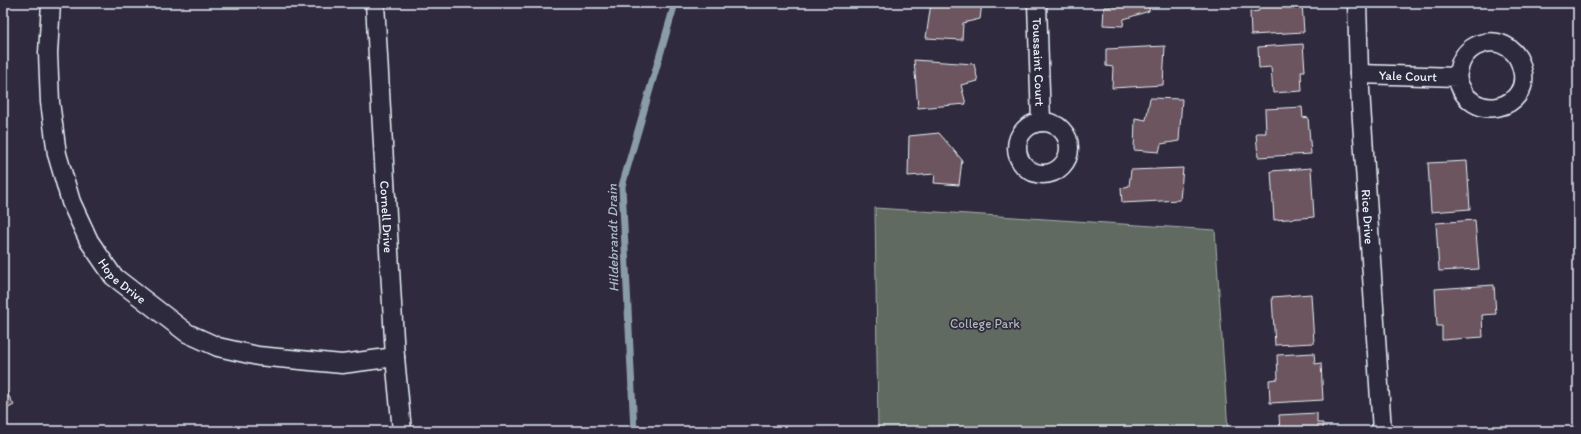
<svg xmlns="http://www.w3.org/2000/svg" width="1581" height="434" viewBox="0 0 1581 434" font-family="Itim,sans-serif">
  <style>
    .green { fill: #606b60; stroke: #a4aeac }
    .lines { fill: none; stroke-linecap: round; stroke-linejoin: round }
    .stream { stroke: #8a9ca8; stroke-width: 7 }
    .building { fill: #6c555e; stroke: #e8f1f8 }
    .street-casing { stroke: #e8f1f8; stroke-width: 21 }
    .street { stroke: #2f2a3d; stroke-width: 18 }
    .labels { text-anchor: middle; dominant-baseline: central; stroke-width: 3.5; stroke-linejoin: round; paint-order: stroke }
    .street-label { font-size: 13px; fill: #e8f1f8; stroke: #2f2a3d }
    .park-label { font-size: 13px; fill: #abb5b4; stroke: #2f2a3d }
    .water-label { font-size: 14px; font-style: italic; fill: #a9b9c3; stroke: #2f2a3d }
  </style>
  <rect width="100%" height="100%" fill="#2f2a3d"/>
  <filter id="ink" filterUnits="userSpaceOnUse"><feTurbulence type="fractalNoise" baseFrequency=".025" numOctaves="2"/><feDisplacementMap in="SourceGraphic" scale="8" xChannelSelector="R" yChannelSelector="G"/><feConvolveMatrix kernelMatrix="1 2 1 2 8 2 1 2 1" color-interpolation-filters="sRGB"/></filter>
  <g filter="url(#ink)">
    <polygon class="green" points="875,208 1215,230 1228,431 878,431"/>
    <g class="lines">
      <polyline class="stream" points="634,431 622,186 675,3"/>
    </g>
    <g class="building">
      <polygon points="931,3 982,3 980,19 963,23 962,40 926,38"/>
      <polygon points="1111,3 1150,3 1149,11 1124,19 1123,26 1103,25 1104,7 1110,7"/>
      <polygon points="1259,3 1302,3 1304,32 1251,35 1250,12 1259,11"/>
      <polygon points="1303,44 1305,71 1301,71 1302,91 1273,93 1271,67 1259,68 1258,47"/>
      <polygon points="1165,46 1163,85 1112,88 1113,67 1106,66 1106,49"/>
      <polygon points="914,60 974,64 978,81 961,85 966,104 918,108"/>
      <polygon points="1150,98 1182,99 1179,141 1161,144 1159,152 1134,150 1135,118 1146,120"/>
      <polygon points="1302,107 1303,118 1308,117 1311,154 1258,157 1256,133 1266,133 1265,109"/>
      <polygon points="939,133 962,160 959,185 934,183 935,174 908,176 909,136"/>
      <polygon points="1467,161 1470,209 1431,212 1428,163"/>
      <polygon points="1183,168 1180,200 1122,203 1121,188 1129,186 1131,170"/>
      <polygon points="1311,168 1314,217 1274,220 1271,171"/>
      <polygon points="1475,220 1479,269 1439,271 1436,223"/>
      <polygon points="1494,285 1496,314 1482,315 1483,337 1442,340 1442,326 1437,326 1435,289"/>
      <polygon points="1311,294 1314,343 1275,345 1272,297"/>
      <polygon points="1314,353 1315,364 1321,363 1323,400 1270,403 1269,380 1278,379 1277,355"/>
      <polygon points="3,386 14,405 3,411"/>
      <polygon points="1317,413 1317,423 1323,423 1323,431 1280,431 1279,415"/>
    </g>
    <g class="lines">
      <defs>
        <g id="street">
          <path id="s1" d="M51,3L48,53L50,102L57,154L71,202L89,241L113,276L187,333L218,347L258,356L342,364L395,357"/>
          <path id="s2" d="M375,3L395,357L402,431"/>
          <path id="s3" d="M1037,3L1041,122"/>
          <path id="s4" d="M1357,3L1359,74L1382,431"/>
          <path id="s5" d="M1359,74L1457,77C1469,128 1533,108 1522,69C1520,60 1517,54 1510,49C1494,36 1469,43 1461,62C1459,67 1458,72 1457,77"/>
          <circle cx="1043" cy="148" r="26"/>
        </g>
      </defs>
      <use href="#street" class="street-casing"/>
      <use href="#street" class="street"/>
    </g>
  </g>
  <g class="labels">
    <g class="street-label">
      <text stroke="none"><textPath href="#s3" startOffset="59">Toussaint Court</textPath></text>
      <text stroke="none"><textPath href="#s5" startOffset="49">Yale Court</textPath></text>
      <text stroke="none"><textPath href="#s2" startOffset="214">Cornell Drive</textPath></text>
      <text stroke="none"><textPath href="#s4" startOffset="214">Rice Drive</textPath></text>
      <text stroke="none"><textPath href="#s1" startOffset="297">Hope Drive</textPath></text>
    </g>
    <g class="park-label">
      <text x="985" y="323">College Park</text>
    </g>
    <g class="water-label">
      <text transform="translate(613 238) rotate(-91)">Hildebrandt Drain</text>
    </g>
  </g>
  <rect width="1581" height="434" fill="none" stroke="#2f2a3d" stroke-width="16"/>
  <rect x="8" y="8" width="1565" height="418" fill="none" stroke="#e8f1f8" stroke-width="1.5" filter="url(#ink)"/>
</svg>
